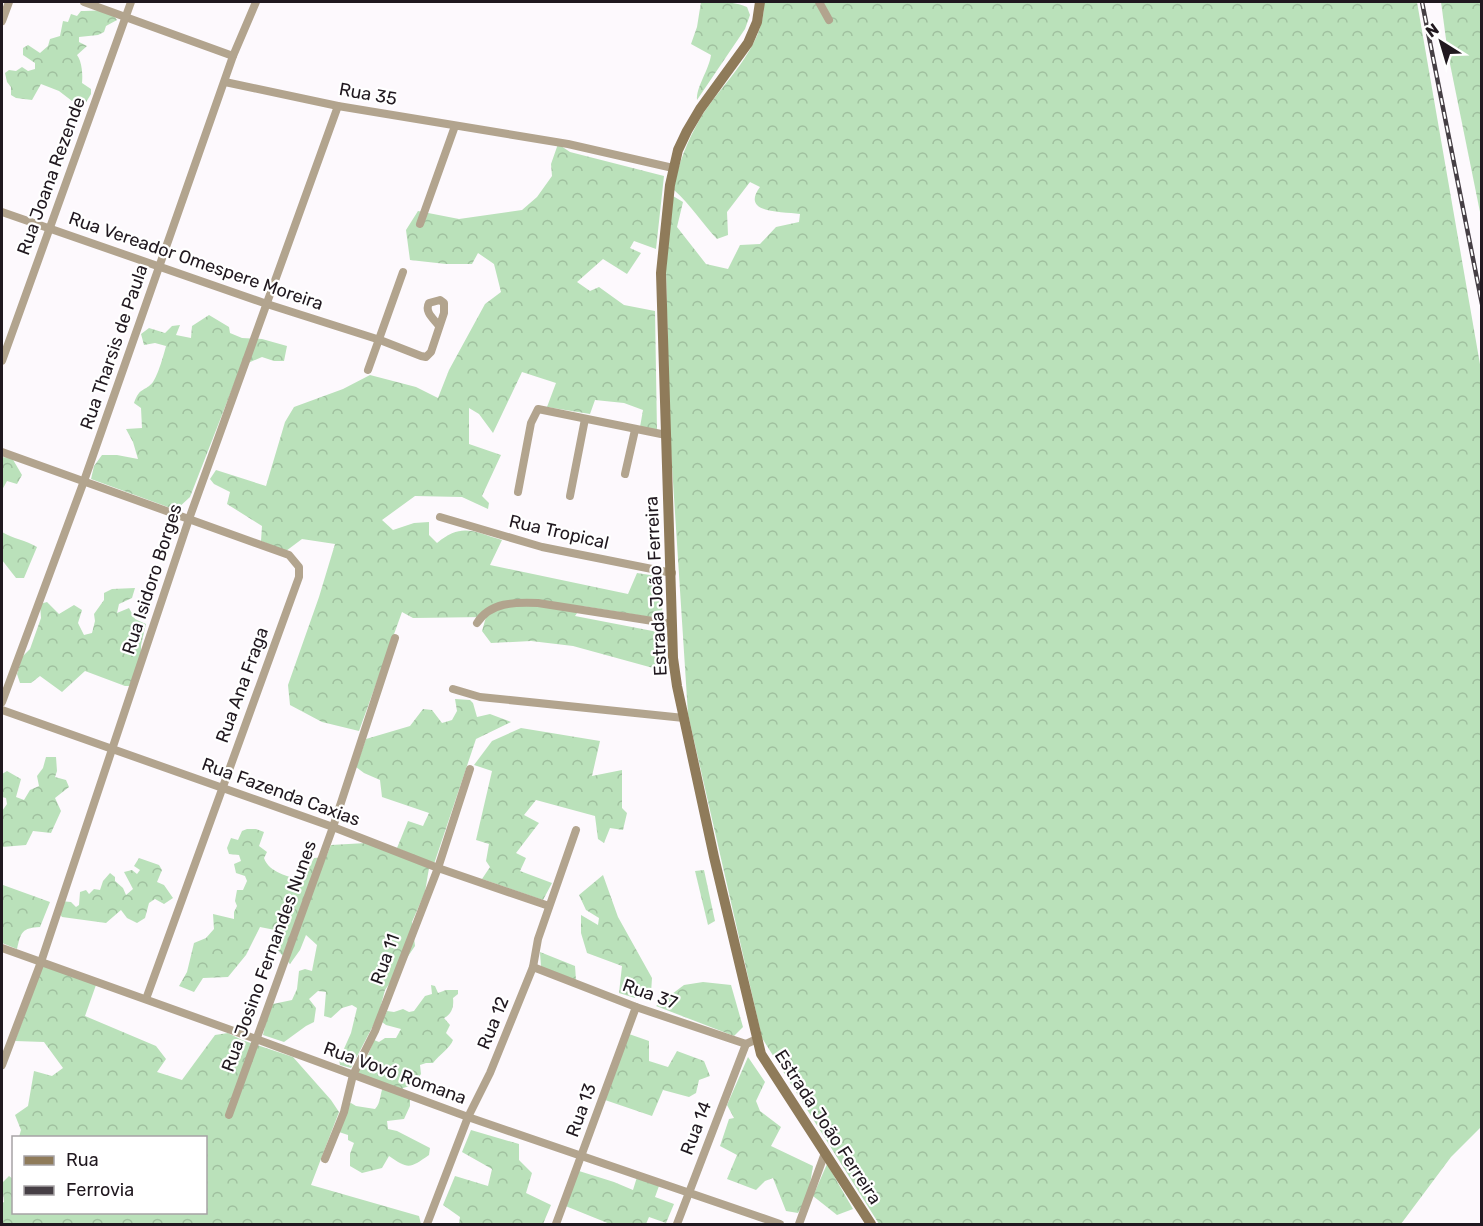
<svg xmlns="http://www.w3.org/2000/svg" width="1483" height="1226" viewBox="0 0 1483 1226" font-family="Rubik,sans-serif">
  <style>
    .forest { fill: url(#forest-crowns) }
    .lines { fill: none; stroke-linecap: round; stroke-linejoin: round }
    .street { stroke: #b2a48e; stroke-width: 8 }
    .secondary { stroke: #8f7b5a; stroke-width: 10 }
    .rail-casing { stroke: #463f45; stroke-width: 4.5 }
    .rail { stroke: #fff; stroke-width: 2; stroke-dasharray: 7; stroke-linecap: butt }
    .labels { text-anchor: middle; dominant-baseline: central; stroke-width: 4.5; stroke-linejoin: round; paint-order: stroke }
    .street-label { font-size: 18px; fill: #20181f; stroke: #fff }
  </style>
  <defs>
    <pattern id="forest-crowns" width="20" height="18" patternUnits="userSpaceOnUse" patternTransform="scale(1.5)"><rect width="20" height="18" fill="#bae1ba"/><path d="M2 6a3 3 0 1 1 6 0M12 15a3 3 0 1 1 6 0" fill="none" stroke="#a0c09f"/></pattern>
  </defs>
  <rect width="100%" height="100%" fill="#fdf9fd"/>
  <g class="forest">
    <path d="M701,2C718,1 732,1 747,7L750,15L745,29L697,100C696,87 709,70 711,55L691,44L697,27Z"/>
    <path d="M764,2H1417L1481,370L1482,1126L1451,1157L1401,1224H879L762,1038L688,714L670,435L666,269L673,196L683,202L677,227L706,264L728,269L740,245L760,244L776,227L799,222L800,214C782,211 740,214 760,187L750,182L727,212L728,235L717,239C702,223 691,205 674,190C677,165 688,140 701,117C723,82 765,47 764,2Z"/>
    <polygon points="1441,2 1481,2 1481,217 1448,54"/>
    <path d="M81,11C94,12 109,6 117,20L106,26L104,32L98,35L79,37V42L87,46L77,55C82,61 83,76 82,83L91,89V94L85,104L72,101L59,91L41,84L32,100L16,98L11,95V87L7,82L5,73L9,70L16,71L22,67L28,71L35,69V63L23,55V48L28,45L40,53L48,46L50,39L60,36L63,21L68,22L71,14L77,16Z"/>
    <path d="M558,144L570,152L664,176L656,249L634,241L630,248L641,253L627,274L603,259L577,282L590,291L599,287L624,305L655,311L657,432L640,427L643,410L624,403L595,400L590,414L547,407L556,383L522,372L493,433L479,414L469,408V444L501,455L482,496L489,503L488,509L462,497L415,496L382,520L393,530L414,523L429,522V535L437,543C462,522 474,532 502,540L490,565L628,594L637,573L663,577L662,619L582,606L575,616L663,633L664,671L573,646L531,641L491,643L482,631L486,617L413,618L402,612L359,731L322,722L290,705L288,685L319,597L335,544L302,539L286,551L261,541L262,526L227,504L230,492L214,484L210,479L216,470L266,486L285,422L294,407L343,389L370,375L416,387L438,398L449,370L485,304L501,292L494,264L478,253L472,264H446L410,260L406,230L418,211L459,219L522,210L537,197L552,176L551,164Z"/>
    <path d="M209,315L229,327L230,333L242,338L262,339L287,346L284,361H274L262,357L241,366L190,497L176,510L91,479L94,466L102,455H117L138,459L133,442L126,429L142,428L141,408L134,403C140,386 145,392 153,382C158,375 164,354 166,346L155,343L144,345L141,334L149,328L165,333L172,326L180,325L176,335L191,338L192,326Z"/>
    <polygon points="2,457 12,458 22,475 17,484 7,481 2,490"/>
    <path d="M2,532C13,539 26,540 37,547L24,578H16L2,560Z"/>
    <polygon points="135,588 132,598 119,604 117,613 129,608 135,619 146,624 141,645 141,657 131,686 125,686 85,671 62,692 40,676 31,683 20,683 17,674 22,657 30,649 41,618 40,604 47,602 59,614 74,605 82,610 78,623 84,635 92,633 95,621 94,614 104,600 104,593 112,589"/>
    <polygon points="455,699 470,700 473,703 477,717 490,714 511,722 476,739 434,864 397,848 408,821 423,826 429,813 382,797 380,780 364,773 356,767 366,739 410,726 423,709 432,710 442,723 452,720 457,711"/>
    <polygon points="521,728 600,741 592,776 622,770 622,808 627,813 623,830 610,828 604,843 598,839 595,816 536,800 524,815 539,823 516,853 526,858 520,871 552,883 543,900 482,879 490,867 486,861 489,844 476,840 492,771 474,765 492,741"/>
    <polygon points="46,757 56,757 57,771 55,777 66,780 69,787 55,798 61,811 51,833 33,831 26,845 2,847 2,811 7,804 6,798 2,797 2,774 7,771 21,779 16,797 24,800 30,790 39,786 37,776 43,768"/>
    <path d="M247,829H256L264,832L259,846L267,852L264,858C269,873 289,876 302,881L314,858L326,857L331,845L366,843L429,868L425,892L412,922L415,946L385,990L378,1016L351,1068L340,1065L339,1060L351,1033L357,1008L352,1005L342,1008L331,1018L324,1016L326,992L318,991L309,999L316,1008L314,1022L306,1026L284,1042L263,1035L266,1021L273,1004L292,1000L297,989L299,971L305,969L312,971L317,945L306,935L300,950L290,964L275,947V930L260,927L246,955L228,977L203,978L194,992L179,986L187,972L194,943L206,938L214,929L213,914L234,919V912L237,906L235,901L237,890H243L247,881L245,876L236,873L234,864L241,861L239,855L229,854L227,848L231,838L238,840L242,831Z"/>
    <polygon points="139,858 159,865 162,870 157,882 164,885 173,898 164,904 155,899 149,903 145,918 137,923 127,918 121,910 106,923 62,917 57,910 60,901 71,902 76,907 79,905 80,892 86,890 89,894 94,889 100,890 103,881 110,873 115,877 115,881 123,888 126,895 133,889 124,872 132,870 137,874 140,870 134,866"/>
    <polygon points="704,870 715,921 708,925 695,871"/>
    <polygon points="603,875 618,917 652,978 651,993 641,988 635,998 619,993 622,966 587,953 581,933 581,915 598,925 599,918 586,910 579,895"/>
    <path d="M3,885L50,902L40,927C22,928 21,932 17,949L2,943V889Z"/>
    <polygon points="540,952 575,966 576,980 541,967"/>
    <polygon points="43,965 96,985 85,1016 156,1046 166,1059 157,1072 182,1080 215,1035 228,1033 242,1040 293,1057 331,1100 339,1112 311,1185 419,1216 421,1224 2,1224 2,1203 4,1202 2,1183 9,1176 13,1179 14,1212 206,1212 206,1138 19,1137 21,1130 15,1115 28,1106 34,1071 52,1076 63,1068 44,1042 15,1041"/>
    <polygon points="703,982 731,985 743,1027 734,1036 656,1006 684,985"/>
    <path d="M431,985L435,986L438,993L446,990H458V994L453,998C454,1006 452,1014 444,1018L450,1025L446,1033L453,1040C450,1048 440,1054 433,1063H426L420,1065L421,1074L413,1085L403,1088L401,1095L410,1099V1106L404,1119L387,1121L388,1129L397,1131L430,1148L429,1155C410,1168 409,1170 389,1156L382,1168L362,1173L350,1166V1154L354,1143L348,1140V1135L339,1132L343,1106L351,1103L356,1106L375,1109C382,1102 379,1092 385,1084L358,1073L359,1067L365,1062L374,1040L379,1042L385,1038H396L401,1029L386,1025L382,1022L387,1011L394,1012L403,1009L409,1012L414,1011L425,996L432,994Z"/>
    <polygon points="629,1034 649,1041 649,1061 668,1067 677,1051 704,1061 710,1076 699,1080 696,1093 689,1097 663,1090 652,1116 605,1100"/>
    <path d="M748,1057L765,1082L756,1101L760,1111L781,1127L771,1146L813,1166C810,1183 809,1199 798,1213L786,1211L773,1178L765,1181L756,1190L727,1179L737,1155L720,1146L729,1119L734,1118L727,1105Z"/>
    <polygon points="471,1130 519,1144 519,1160 532,1173 526,1193 551,1205 543,1224 459,1224 460,1217 443,1205 455,1176 488,1186 492,1169 462,1152"/>
    <polygon points="827,1164 853,1209 837,1215 813,1196"/>
    <polygon points="579,1171 614,1182 633,1190 637,1177 659,1186 655,1197 674,1204 666,1223 649,1217 646,1224 610,1224 563,1205"/>
  </g>
  <g class="lines">
    <g class="street">
      <polyline points="84,2 233,56"/>
      <polyline points="819,2 829,20"/>
      <polyline points="2,21 9,2"/>
      <polyline points="225,82 338,106 568,144 673,168"/>
      <path d="M2,212L267,304L380,340L421,356L426,357L431,352L444,313V303L440,300L429,303C424,312 434,319 439,326"/>
      <polyline points="420,224 455,126"/>
      <polyline points="2,361 131,2"/>
      <polyline points="368,370 403,272"/>
      <polyline points="2,452 289,555 299,567 299,577 146,999"/>
      <polyline points="625,474 635,430"/>
      <polyline points="518,492 531,423 538,409 666,435"/>
      <polyline points="570,496 585,419"/>
      <polyline points="440,517 542,547 672,573"/>
      <path d="M477,623C490,602 515,602 538,603L672,624"/>
      <polyline points="453,689 480,697 684,718"/>
      <polyline points="2,702 84,481 233,56 256,2"/>
      <polyline points="2,710 333,827 438,868 549,906"/>
      <polyline points="2,948 256,1039 468,1117 780,1224"/>
      <polyline points="533,967 636,1007 746,1044 757,1039"/>
      <polyline points="2,1065 41,962 189,519 338,106"/>
      <polyline points="229,1115 333,827 395,638"/>
      <polyline points="325,1159 344,1112 353,1075 375,1031 438,868 470,769"/>
      <polyline points="427,1224 468,1117 490,1073 533,967 538,939 576,830"/>
      <polyline points="556,1224 636,1007"/>
      <polyline points="677,1224 746,1044"/>
      <polyline points="799,1224 825,1153"/>
    </g>
    <polyline class="secondary" points="760,2 757,22 748,43 700,109 687,131 678,150 670,185 661,273 673,658 677,686 714,857 761,1054 871,1224"/>
    <defs>
      <polyline id="rail" points="1422,2 1482,304"/>
    </defs>
    <use href="#rail" class="rail-casing"/>
    <use href="#rail" class="rail"/>
  </g>
  <g class="labels">
    <g class="street-label">
      <text transform="translate(368 94) rotate(10)">Rua 35</text>
      <text transform="translate(51 176) rotate(-70)">Rua Joana Rezende</text>
      <text transform="translate(196 261) rotate(19)">Rua Vereador Omespere Moreira</text>
      <text transform="translate(114 347) rotate(-71)">Rua Tharsis de Paula</text>
      <text transform="translate(559 532) rotate(13)">Rua Tropical</text>
      <text transform="translate(152 579) rotate(-72)">Rua Isidoro Borges</text>
      <text transform="translate(656 586) rotate(-93)">Estrada João Ferreira</text>
      <text transform="translate(242 685) rotate(-70)">Rua Ana Fraga</text>
      <text transform="translate(281 792) rotate(20)">Rua Fazenda Caxias</text>
      <text transform="translate(269 956) rotate(-70)">Rua Josino Fernandes Nunes</text>
      <text transform="translate(385 959) rotate(-70)">Rua 11</text>
      <text transform="translate(650 994) rotate(20)">Rua 37</text>
      <text transform="translate(493 1023) rotate(-68)">Rua 12</text>
      <text transform="translate(395 1073) rotate(20)">Rua Vovó Romana</text>
      <text transform="translate(581 1110) rotate(-70)">Rua 13</text>
      <text transform="translate(828 1127) rotate(57)">Estrada João Ferreira</text>
      <text transform="translate(696 1128) rotate(-69)">Rua 14</text>
    </g>
  </g>
  <rect width="1483" height="1226" fill="none" stroke="#20181f" stroke-width="6"/>
  <rect x="12" y="1136" width="195" height="78" fill="#ffffff" stroke="#a6a3a5" stroke-width="1.5"/>
  <rect x="24" y="1156" width="30" height="9" fill="#8f7b5a" stroke="#a6a3a5" stroke-width="1.5"/>
  <text x="66" y="1166" font-size="18" fill="#20181f">Rua</text>
  <rect x="24" y="1186" width="30" height="9" fill="#463f45" stroke="#a6a3a5" stroke-width="1.5"/>
  <text x="66" y="1196" font-size="18" fill="#20181f">Ferrovia</text>
  <g transform="translate(1441 42) rotate(323)" stroke="#ffffff" stroke-width="4.5" paint-order="stroke">
  <path d="M0-4.5L10 22L0 15L-10 22Z" fill="#20181f"/>
  <text y="-9" font-size="16" font-weight="bold" text-anchor="middle" fill="#20181f">N</text>
  </g>
</svg>
